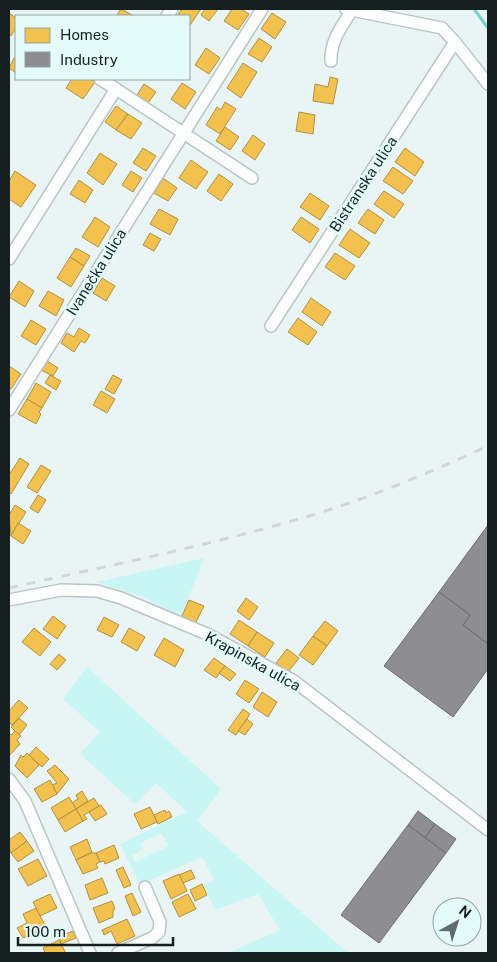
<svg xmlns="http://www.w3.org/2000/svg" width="497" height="962" viewBox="0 0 497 962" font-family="'Public Sans',sans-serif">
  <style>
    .green { fill: #c7f6f4; fill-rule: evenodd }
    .homes { fill: #f2c14e; stroke: #b09140 }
    .industry { fill: #8d8d92; stroke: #6a6c70 }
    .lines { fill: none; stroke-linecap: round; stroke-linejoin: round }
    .stream { stroke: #72d1ce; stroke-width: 3 }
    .minor-casing { stroke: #bac4c4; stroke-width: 14 }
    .minor { stroke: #fcfefe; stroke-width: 11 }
    .rail { stroke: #d3d6d6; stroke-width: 3; stroke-dasharray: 9 9; stroke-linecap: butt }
    .labels { text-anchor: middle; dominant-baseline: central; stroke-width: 5; stroke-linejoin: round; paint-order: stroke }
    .street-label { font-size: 15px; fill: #172020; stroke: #e3fbfa }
  </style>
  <rect width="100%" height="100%" fill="#e9f5f5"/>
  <g class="green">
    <polygon points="204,558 181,616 141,596 97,582"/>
    <path d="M87,667L221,789L197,821L348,953H228L280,930L258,894L215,910L204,885L214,880L202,857L140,885L120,844L187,812L156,783L135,804L80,754L100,732L63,699ZM161,833L169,846L135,862L132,856L143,849L141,843Z"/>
  </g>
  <g class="homes">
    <polygon points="121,9 132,15 131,16 116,16"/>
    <polygon points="182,9 201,9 190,25 189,16 177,16"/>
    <polygon points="205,9 218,9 209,21 201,15"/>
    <polygon points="232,9 241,9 249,14 238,30 224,21"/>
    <polygon points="9,13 16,18 16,28 11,36 9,34"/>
    <polygon points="272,13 286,22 275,39 261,29"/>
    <polygon points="259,38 272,47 262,62 248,54"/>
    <polygon points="206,48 220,58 209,74 195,65"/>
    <polygon points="14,58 16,60 16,73 9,68"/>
    <polygon points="243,63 257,72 241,98 227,88"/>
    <polygon points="330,77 338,79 333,104 313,101 315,84 328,87"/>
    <polygon points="72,79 90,79 95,82 83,99 66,88"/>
    <polygon points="182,83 196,92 185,109 171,99"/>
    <polygon points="144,84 156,92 148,103 137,95"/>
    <polygon points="225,102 236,109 220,134 206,125 217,107 221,110"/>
    <polygon points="116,106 128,114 116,130 105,122"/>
    <polygon points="299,112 315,115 313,134 296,131"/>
    <polygon points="128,114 142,123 131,139 116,130"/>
    <polygon points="225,127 239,137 230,150 216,141"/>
    <polygon points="253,135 265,144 255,160 242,151"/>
    <polygon points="143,148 156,156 146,171 133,163"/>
    <polygon points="405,148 424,162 415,176 395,162"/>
    <polygon points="100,153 117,164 103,185 87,173"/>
    <polygon points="191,160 208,172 196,189 179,178"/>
    <polygon points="393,167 413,181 403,194 383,181"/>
    <polygon points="15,171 36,185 21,207 9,199 9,181"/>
    <polygon points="131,171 142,178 133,192 122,185"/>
    <polygon points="219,174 233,184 221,201 207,191"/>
    <polygon points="163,178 177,188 168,201 154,193"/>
    <polygon points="79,180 93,190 85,203 70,194"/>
    <polygon points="384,191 404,204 394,218 374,204"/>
    <polygon points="310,193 329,206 320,220 300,207"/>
    <polygon points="159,209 178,219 170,235 150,224"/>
    <polygon points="368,209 384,220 375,234 358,223"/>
    <polygon points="95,217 110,227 98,247 82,237"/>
    <polygon points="301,217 319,229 310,243 292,230"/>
    <polygon points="350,229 370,243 359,258 339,245"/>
    <polygon points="150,233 161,239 154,251 143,245"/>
    <polygon points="76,248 90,256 84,266 70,257"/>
    <polygon points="335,253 355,266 345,280 325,267"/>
    <polygon points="70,257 84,266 71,287 57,278"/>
    <polygon points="102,278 115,286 106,301 93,293"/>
    <polygon points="19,281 34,291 25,307 9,297"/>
    <polygon points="48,291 64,300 56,316 39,306"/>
    <polygon points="311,298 331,312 322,326 302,312"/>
    <polygon points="298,318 317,332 308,345 288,332"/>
    <polygon points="31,320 46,329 36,345 21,336"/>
    <polygon points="79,328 90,335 85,343 81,341 74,352 61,343 67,333 74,337"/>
    <polygon points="47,361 58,368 53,376 41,370"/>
    <polygon points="9,366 21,374 11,389 9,388"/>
    <polygon points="50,375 61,381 56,390 45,383"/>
    <polygon points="113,375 122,380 114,394 105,389"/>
    <polygon points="36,383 51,392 42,408 27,399"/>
    <polygon points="101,391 115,399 107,413 93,405"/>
    <polygon points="27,399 42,408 39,412 41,414 36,424 18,414"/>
    <polygon points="20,458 29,464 11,494 9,492 9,475"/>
    <polygon points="41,465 51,471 37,493 27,487"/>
    <polygon points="38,495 46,500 38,513 30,508"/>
    <polygon points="15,505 26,512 11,536 9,515"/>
    <polygon points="18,523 31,531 23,544 11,536"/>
    <polygon points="246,598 258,607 249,620 237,611"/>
    <polygon points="189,600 204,606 195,624 181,618"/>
    <polygon points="53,616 66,626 57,639 43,629"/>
    <polygon points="104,617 119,625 112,637 97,630"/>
    <polygon points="239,620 257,632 248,646 230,634"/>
    <polygon points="325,621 338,631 327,646 313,636"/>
    <polygon points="34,628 51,642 40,656 22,642"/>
    <polygon points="129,628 145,637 137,651 121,642"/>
    <polygon points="257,632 274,643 265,657 248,646"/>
    <polygon points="313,636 327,646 313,665 299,655"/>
    <polygon points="164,638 184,650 175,667 154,655"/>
    <polygon points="287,649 299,658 288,672 276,663"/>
    <polygon points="59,654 66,660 57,670 50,664"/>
    <polygon points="214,658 225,666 216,678 204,670"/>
    <polygon points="225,666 236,674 230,681 219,673"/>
    <polygon points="245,680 259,689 249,703 236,694"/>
    <polygon points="262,692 277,702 268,717 253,707"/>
    <polygon points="19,700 28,708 12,725 9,722 9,711"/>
    <polygon points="243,709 250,714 236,735 228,730"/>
    <polygon points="19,718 27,725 19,735 11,727"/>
    <polygon points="247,719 253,724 245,735 238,731"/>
    <polygon points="15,731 21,736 17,740 20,744 9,756 9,733 11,735"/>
    <polygon points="36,747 49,759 42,767 29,755"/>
    <polygon points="27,753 39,765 27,778 15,766 21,755 23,757"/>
    <polygon points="55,765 69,779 57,794 52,785 57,783 47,771"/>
    <polygon points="50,780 57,794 42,802 34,789"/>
    <polygon points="82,791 88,801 76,809 72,803 78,799 76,795"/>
    <polygon points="69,797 76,809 58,820 51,808"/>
    <polygon points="94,798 99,806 84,815 87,819 83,821 76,809"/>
    <polygon points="101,805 107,814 95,821 89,812"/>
    <polygon points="150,807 157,822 141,829 134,814"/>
    <polygon points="76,809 83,821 65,832 58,820"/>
    <polygon points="165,810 166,813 169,811 172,817 158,824 154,815"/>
    <polygon points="20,832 27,841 11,853 9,849 9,840"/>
    <polygon points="87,839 92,852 76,860 70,847"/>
    <polygon points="27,841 34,851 18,862 11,853"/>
    <polygon points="114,845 119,858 105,864 104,861 100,862 96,853"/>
    <polygon points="91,853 96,853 100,862 96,864 98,868 83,874 76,860"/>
    <polygon points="38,859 47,876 28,886 18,869"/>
    <polygon points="123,867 131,885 124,888 116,870"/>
    <polygon points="191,870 195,878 183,883 179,875"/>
    <polygon points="179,874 187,891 171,899 163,881"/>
    <polygon points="102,878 108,893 90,900 85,885"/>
    <polygon points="202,884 207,895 195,901 190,890"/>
    <polygon points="132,893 141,912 133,916 125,896"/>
    <polygon points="50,894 57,908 40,916 33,902"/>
    <polygon points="188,894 196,909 179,917 172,902"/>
    <polygon points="112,901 115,909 113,910 113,917 99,923 93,908"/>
    <polygon points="36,908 46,927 23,938 17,928 27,923 23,914"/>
    <polygon points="127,919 135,936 117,944 111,931 104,935 102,930"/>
    <polygon points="73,931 76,938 61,944 59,937"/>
    <polygon points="59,940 66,953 45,953 43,948"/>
  </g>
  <g class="industry">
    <polygon points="488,525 488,644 463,625 470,615 439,592"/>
    <polygon points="439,592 470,615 463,625 488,644 488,669 453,717 384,666"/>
    <polygon points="418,811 435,824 425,838 408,825"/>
    <polygon points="435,824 456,839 446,853 425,838"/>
    <polygon points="408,825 446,853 379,943 341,915"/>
  </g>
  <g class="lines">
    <polyline class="stream" points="474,9 488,28"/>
    <defs>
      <g id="minor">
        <polyline points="346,9 442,28 455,42 488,84"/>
        <polyline points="167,16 172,9"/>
        <path d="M331,61C330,41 342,26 352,10"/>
        <polyline points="100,79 116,89"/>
        <polyline points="9,259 116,89 252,178"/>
        <polyline points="271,326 455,42"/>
        <polyline points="9,410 262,9"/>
        <polyline points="9,600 61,590 97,591 121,598 207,634 294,681 488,830"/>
        <polyline points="9,779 25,801 90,953"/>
        <polyline points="118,953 152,938 159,932 160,922 145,887"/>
      </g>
    </defs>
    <use href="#minor" class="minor-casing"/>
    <use href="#minor" class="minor"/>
    <path class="rail" d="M9,588C112,565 217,544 319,513C377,495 433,471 488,446"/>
  </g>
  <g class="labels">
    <g class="street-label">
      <text transform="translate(363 184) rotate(-57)">Bistranska ulica</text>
      <text transform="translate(96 272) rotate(-58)">Ivanečka ulica</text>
      <text transform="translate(253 661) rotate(29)">Krapinska ulica</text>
    </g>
  </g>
  <rect width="497" height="962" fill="none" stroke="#172020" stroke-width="20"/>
  <rect x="15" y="15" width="175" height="65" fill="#e3fbfa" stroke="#91a3a3"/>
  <rect x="25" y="28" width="25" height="15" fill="#f2c14e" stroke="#91a3a3"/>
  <text x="60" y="40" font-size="15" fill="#172020">Homes</text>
  <rect x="25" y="52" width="25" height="15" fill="#8d8d92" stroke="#91a3a3"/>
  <text x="60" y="65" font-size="15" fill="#172020">Industry</text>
  <g transform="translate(457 922) rotate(39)"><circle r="24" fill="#e3fbfa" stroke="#91a3a3"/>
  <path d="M0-4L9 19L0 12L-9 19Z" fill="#606b6b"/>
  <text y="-8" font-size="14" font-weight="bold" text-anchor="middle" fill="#172020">N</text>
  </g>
  <path d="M18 937v8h155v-8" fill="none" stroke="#172020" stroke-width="2.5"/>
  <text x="25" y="937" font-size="15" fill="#172020" stroke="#e3fbfa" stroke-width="4" paint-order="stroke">100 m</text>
</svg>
